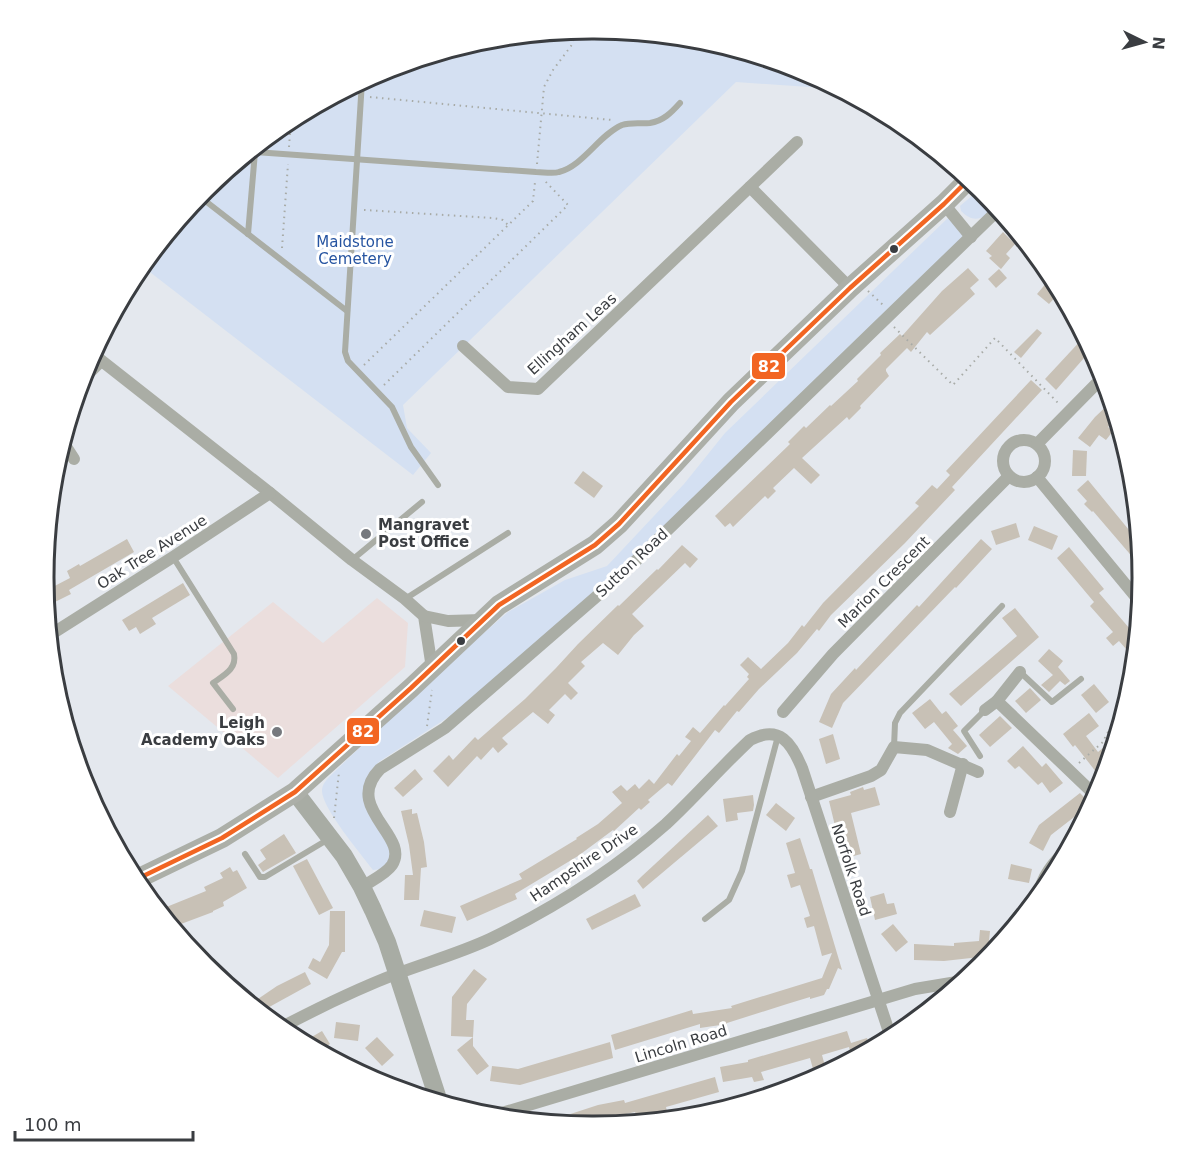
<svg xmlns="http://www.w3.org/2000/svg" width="1186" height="1155" viewBox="0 0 1186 1155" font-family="'DejaVu Sans',sans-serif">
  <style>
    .education { fill: #ebdedd }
    .green { fill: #d4e0f2 }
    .building { fill: #c8c1b6 }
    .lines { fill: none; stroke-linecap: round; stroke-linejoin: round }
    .path { stroke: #a8aba7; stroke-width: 2; stroke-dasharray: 1.5 4.5; stroke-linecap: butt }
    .lane { stroke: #aaada5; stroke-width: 6 }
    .street { stroke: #aaada5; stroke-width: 12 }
    .secondary { stroke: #a8aca4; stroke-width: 18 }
    .primary { stroke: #acafa8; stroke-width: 20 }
    .bus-1-casing { stroke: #fff; stroke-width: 9 }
    .bus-1 { stroke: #f26522; stroke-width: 4.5 }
    .bus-dot { fill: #3a3d41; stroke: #fff; stroke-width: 2 }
    .poi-dot { fill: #76797e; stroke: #fff; stroke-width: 2 }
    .labels { text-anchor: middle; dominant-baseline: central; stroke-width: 6; stroke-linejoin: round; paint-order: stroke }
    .park-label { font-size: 15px; fill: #2654a1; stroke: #fff }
    .street-label { font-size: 15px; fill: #3a3d41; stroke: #fff }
    .poi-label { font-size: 15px; font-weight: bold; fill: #3a3d41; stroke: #fff; text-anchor: start }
    .rim { fill: none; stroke: #3a3d41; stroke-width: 3 }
    .line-badge { stroke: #fff; stroke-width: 2 }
    .badge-label { font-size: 16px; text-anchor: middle; font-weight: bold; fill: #fff }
  </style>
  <rect width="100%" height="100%" fill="#e4e8ee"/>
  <polygon class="education" points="377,598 408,623 405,667 278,778 168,686 273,602 323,643"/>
  <g class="green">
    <polygon points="593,29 700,39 803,70 838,89 736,82 403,405 407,428 431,453 413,475 142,266 205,189 288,121 383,70 486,39"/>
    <path d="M980,189L1005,218L994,209C982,220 973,223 961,211L960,206Z"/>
    <path d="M950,216L963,232L962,240L614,577L461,709L380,761L373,768L366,781L392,847L389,862L381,869L373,870C361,854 322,808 322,791C322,785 325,782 328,778L433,677L508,612L565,580L607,566L684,484L725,433Z"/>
  </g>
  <g class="building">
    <polygon points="1003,232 1015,244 1006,254 1010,258 1001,269 989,258 992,256 986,251"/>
    <polygon points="968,268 979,280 970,288 975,294 930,335 927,332 911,352 907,348 886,369 886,371 889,376 860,406 861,408 849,420 847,417 802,458 820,475 811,484 794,468 773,488 776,491 768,499 765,496 733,527 730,523 725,527 715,516 790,444 788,442 804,426 806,428 830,405 831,406 858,381 857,379 881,355 880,353 900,334 902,336 942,291"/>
    <polygon points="999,269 1007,278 996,288 988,279"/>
    <polygon points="1048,281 1060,292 1049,304 1037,294"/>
    <polygon points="1037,329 1042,333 1021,358 1014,352"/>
    <polygon points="1084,337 1091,350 1056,390 1045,379"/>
    <polygon points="1031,380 1042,390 952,487 955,490 905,543 831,615 819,631 817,629 797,653 759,689 739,712 737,711 719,733 715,730 672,786 668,783 648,800 650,802 641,810 639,808 614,831 613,830 578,856 515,894 517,899 467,921 460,906 522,879 519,874 577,839 576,838 598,824 622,803 612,792 621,785 627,791 635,784 639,789 649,779 654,784 677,754 679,756 691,741 685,737 693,727 700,733 724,705 725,706 749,679 747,677 749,674 740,665 748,657 761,669 788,643 802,625 804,627 823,603 919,506 915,503 932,485 937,489 950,475 946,471"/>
    <polygon points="1111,402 1116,418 1108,427 1113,431 1106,440 1099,435 1090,447 1078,438 1095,417"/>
    <polygon points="1073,450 1087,451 1086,476 1072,476"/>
    <polygon points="583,471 603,486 594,498 574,483"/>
    <polygon points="1088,480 1138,541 1141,567 1093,511 1092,512 1084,504 1087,501 1077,490"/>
    <polygon points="1016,523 1020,537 996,545 991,531"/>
    <polygon points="1034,526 1058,536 1052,550 1028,540"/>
    <polygon points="127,539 134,552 69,590 71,594 47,606 45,591 70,578 67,571 79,564 80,566"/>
    <polygon points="981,539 992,549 956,588 955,587 843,703 832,728 819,722 831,694 855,668 856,670 917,605 919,607"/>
    <polygon points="682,545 698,559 690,568 685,563 632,614 644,626 634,635 618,655 603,643 581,662 585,666 568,683 578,693 571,700 565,694 549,710 555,715 548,724 533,712 502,738 508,744 498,753 493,747 481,760 477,756 448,787 433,771 449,755 453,760 475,737 478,740 525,699 556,668 578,644 618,605 619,606 657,569 658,570"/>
    <polygon points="1069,547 1104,589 1099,593 1136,636 1134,658 1119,641 1113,646 1106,638 1113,632 1090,606 1094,602 1057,558"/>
    <polygon points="183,583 190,595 152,618 156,624 140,634 136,627 129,631 122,620"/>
    <polygon points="1015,608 1039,637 961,706 949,694 1017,636 1002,618"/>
    <polygon points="1049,649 1063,661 1058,667 1070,681 1065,685 1060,681 1049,692 1041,685 1053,675 1038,661"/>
    <polygon points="1094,684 1109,702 1096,713 1081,695"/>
    <polygon points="1030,688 1041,700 1026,713 1015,701"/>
    <polygon points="930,699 942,714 946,711 958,726 953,730 967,746 958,754 948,748 952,744 934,722 925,729 912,713"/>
    <polygon points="1089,713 1099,726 1086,736 1098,752 1115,738 1104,774 1100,777 1075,745 1073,747 1063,734"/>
    <polygon points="1000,716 1012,728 990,747 979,735"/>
    <polygon points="833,734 840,759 826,764 819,739"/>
    <polygon points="1023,746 1042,767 1046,763 1063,783 1050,793 1042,782 1038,785 1019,766 1015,769 1007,761"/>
    <polygon points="415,769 423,779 403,797 394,788"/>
    <polygon points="863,787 864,790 875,787 880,805 851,813 861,854 843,859 829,801 851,795 850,792"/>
    <polygon points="1080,793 1091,804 1051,835 1043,851 1029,843 1039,825"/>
    <polygon points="753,795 754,805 753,811 737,813 738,820 726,822 723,799"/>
    <polygon points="776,803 795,818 786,831 766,815"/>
    <polygon points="412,809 412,814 417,813 424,842 427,867 421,868 419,900 404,900 405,875 413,875 409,845 401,811"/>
    <polygon points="708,815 718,826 643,889 637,881 641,877"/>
    <polygon points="284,834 296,853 263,872 258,865 266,859 260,850"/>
    <polygon points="800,838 810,869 812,869 842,970 838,968 829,989 827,989 824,995 810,999 810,997 787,1004 727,1023 727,1024 700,1028 700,1024 615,1050 611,1035 692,1010 693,1014 732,1008 731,1006 822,978 832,953 822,956 814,926 807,928 804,918 810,916 800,885 791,888 787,875 795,873 786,843"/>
    <polygon points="307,859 333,908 319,915 293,866"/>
    <polygon points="1011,864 1032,869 1029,883 1008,879"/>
    <polygon points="230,867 233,872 237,870 247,888 223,902 224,906 213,911 213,912 173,927 159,910 206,891 204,887 223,878 220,873"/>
    <polygon points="884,893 887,904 894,903 897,914 875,920 870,897"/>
    <polygon points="635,894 641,906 592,930 586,919"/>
    <polygon points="424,910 456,917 452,933 420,926"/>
    <polygon points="330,911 345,911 345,952 342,952 327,979 308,968 313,958 320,962 329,945"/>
    <polygon points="893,924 908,942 896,952 881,934"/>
    <polygon points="980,930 990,931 989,941 1001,942 989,956 944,961 914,960 914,944 954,946 954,943 979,941"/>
    <polygon points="474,969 487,979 467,1004 466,1020 474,1020 473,1037 451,1036 452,997"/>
    <polygon points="305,972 311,984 262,1011 255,1001 277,986"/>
    <polygon points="336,1022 360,1025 358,1041 334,1038"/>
    <polygon points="322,1031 330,1044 319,1051 303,1042"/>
    <polygon points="847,1031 851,1043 867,1038 870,1049 852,1059 849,1047 822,1055 825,1066 813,1069 810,1058 761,1072 764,1080 754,1082 752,1077 723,1082 720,1067 748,1062 748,1060"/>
    <polygon points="377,1037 394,1055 382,1066 365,1048"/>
    <polygon points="473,1037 473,1046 489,1066 477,1075 457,1050"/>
    <polygon points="610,1042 613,1058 520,1085 490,1081 492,1066 518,1069"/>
    <polygon points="715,1077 719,1092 666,1107 668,1116 650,1121 648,1114 637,1117 635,1112 613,1117 615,1124 593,1126 546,1122 598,1105 624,1100 625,1103"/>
  </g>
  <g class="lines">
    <g class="path">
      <polyline points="370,97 612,120"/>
      <polyline points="289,147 291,120"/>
      <polyline points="537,164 544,87 553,70 571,46 577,30"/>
      <polyline points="364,210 493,218 503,220 508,225"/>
      <polyline points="282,248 288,164"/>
      <polyline points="868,291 883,305"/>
      <polyline points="894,327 953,385 995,338 1060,405"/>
      <polyline points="364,365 533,201 535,182"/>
      <polyline points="384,385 568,205 545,181"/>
      <polyline points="427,726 432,690"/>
      <polyline points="1079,763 1104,741 1106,734 1120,722"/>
      <polyline points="334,818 339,772"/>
    </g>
    <g class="lane">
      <polyline points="362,81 345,352 348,361 392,407 411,447 438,485"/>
      <path d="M256,148L255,152L536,172C543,172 553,174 559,172C583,166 599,135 622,125C631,122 641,124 650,123C663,121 671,113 680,103"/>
      <polyline points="199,196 347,311"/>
      <polyline points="248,234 255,152"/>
      <path d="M173,557L234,654C237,669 224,675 213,683L233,709"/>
      <polyline points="352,560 422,502"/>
      <polyline points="405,599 508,533"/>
      <polyline points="1020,672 1052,702 1081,679"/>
      <polyline points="894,747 895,723 900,713 1002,606"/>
      <polyline points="980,756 964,731 985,710"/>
      <polyline points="245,854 260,877 265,877 327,840"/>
      <polyline points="705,919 729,900 742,871 778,736"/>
    </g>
    <g class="street">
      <polyline points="750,187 850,288"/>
      <polyline points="944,204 971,237"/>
      <polyline points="463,346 508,387 538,389 797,142"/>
      <polyline points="93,354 270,493 352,560 405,599 424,616 432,668"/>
      <polyline points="82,380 101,361"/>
      <circle cx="1024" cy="461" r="21"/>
      <polyline points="63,442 74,459"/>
      <polyline points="1037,444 1103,377"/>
      <polyline points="1037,477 1140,602"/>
      <polyline points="424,616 448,621 482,620"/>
      <polyline points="50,635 173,557 270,493"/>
      <polyline points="1020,672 997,701 1096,796"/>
      <polyline points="985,710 997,701"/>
      <polyline points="783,712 833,654 1009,476"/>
      <polyline points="811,797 871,776 881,770 894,747 927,750 978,772"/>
      <polyline points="950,812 963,764"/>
      <path d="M362,887C371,881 386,874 392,865C411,836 342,808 380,769L445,728L619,577L994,214"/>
      <path d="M1038,896C1042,876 1053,863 1067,849"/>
      <path d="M280,1028C318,1008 357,989 396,974C428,962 460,953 490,939C552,909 614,870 666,824C695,797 721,767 750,740C780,724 792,744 802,768L891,1038"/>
      <polyline points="492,1116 915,989 963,981"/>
    </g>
    <polyline class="secondary" points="295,792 344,856 362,887 373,910 387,942 439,1102"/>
    <polyline class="primary" points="135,880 222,838 295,792 411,688 499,605 595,545 619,524 731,402 850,288 944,204 969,179"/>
    <defs>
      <polyline id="bus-1" points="135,880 222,838 295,792 411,688 499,605 595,545 619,524 731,402 850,288 944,204 969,179"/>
    </defs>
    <use href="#bus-1" class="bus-1-casing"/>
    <use href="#bus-1" class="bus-1"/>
  </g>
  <g class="bus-dot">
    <circle cx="894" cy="249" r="5"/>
    <circle cx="461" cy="641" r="5"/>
  </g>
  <g class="poi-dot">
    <circle cx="366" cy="534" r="6"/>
    <circle cx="277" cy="732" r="6"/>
  </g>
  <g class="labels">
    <g class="park-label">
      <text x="355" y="242">Maidstone<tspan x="355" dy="17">Cemetery</tspan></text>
    </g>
    <g class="street-label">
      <text transform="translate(572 334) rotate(-42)">Ellingham Leas</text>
      <text transform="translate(152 552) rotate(-32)">Oak Tree Avenue</text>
      <text transform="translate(632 563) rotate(-43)">Sutton Road</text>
      <text transform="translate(884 582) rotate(-45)">Marion Crescent</text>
      <text transform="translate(584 863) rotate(-34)">Hampshire Drive</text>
      <text transform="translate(851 870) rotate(72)">Norfolk Road</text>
      <text transform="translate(681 1044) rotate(-17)">Lincoln Road</text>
    </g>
    <g class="poi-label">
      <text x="378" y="525">Mangravet<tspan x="378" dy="17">Post Office</tspan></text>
      <text x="265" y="723" text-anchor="end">Leigh<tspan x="265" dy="17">Academy Oaks</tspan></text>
    </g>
  </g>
  <path d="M0 0H1186V1155H0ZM592 39H594A538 538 0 0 1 1132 577V578A538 538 0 0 1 594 1116H592A538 538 0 0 1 54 578V577A538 538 0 0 1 592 39Z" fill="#fff" fill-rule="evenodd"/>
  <path class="rim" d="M592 39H594A538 538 0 0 1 1132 577V578A538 538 0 0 1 594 1116H592A538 538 0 0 1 54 578V577A538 538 0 0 1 592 39Z"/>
  <g class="line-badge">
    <rect x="751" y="352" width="35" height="28" rx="6" fill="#f26522"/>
    <rect x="346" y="717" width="34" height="28" rx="6" fill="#f26522"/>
  </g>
  <g class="badge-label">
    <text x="769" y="372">82</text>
    <text x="363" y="737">82</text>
  </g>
  <g transform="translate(1144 42) rotate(95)" stroke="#ffffff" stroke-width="4.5" paint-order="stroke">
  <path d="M0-4.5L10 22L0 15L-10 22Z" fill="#3a3d41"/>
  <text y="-9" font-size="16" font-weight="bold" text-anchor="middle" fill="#3a3d41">N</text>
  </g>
  <path d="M15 1131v9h178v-9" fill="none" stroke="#3a3d41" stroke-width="3"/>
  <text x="24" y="1131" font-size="18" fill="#3a3d41" stroke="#ffffff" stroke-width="4.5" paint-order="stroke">100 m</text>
</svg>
